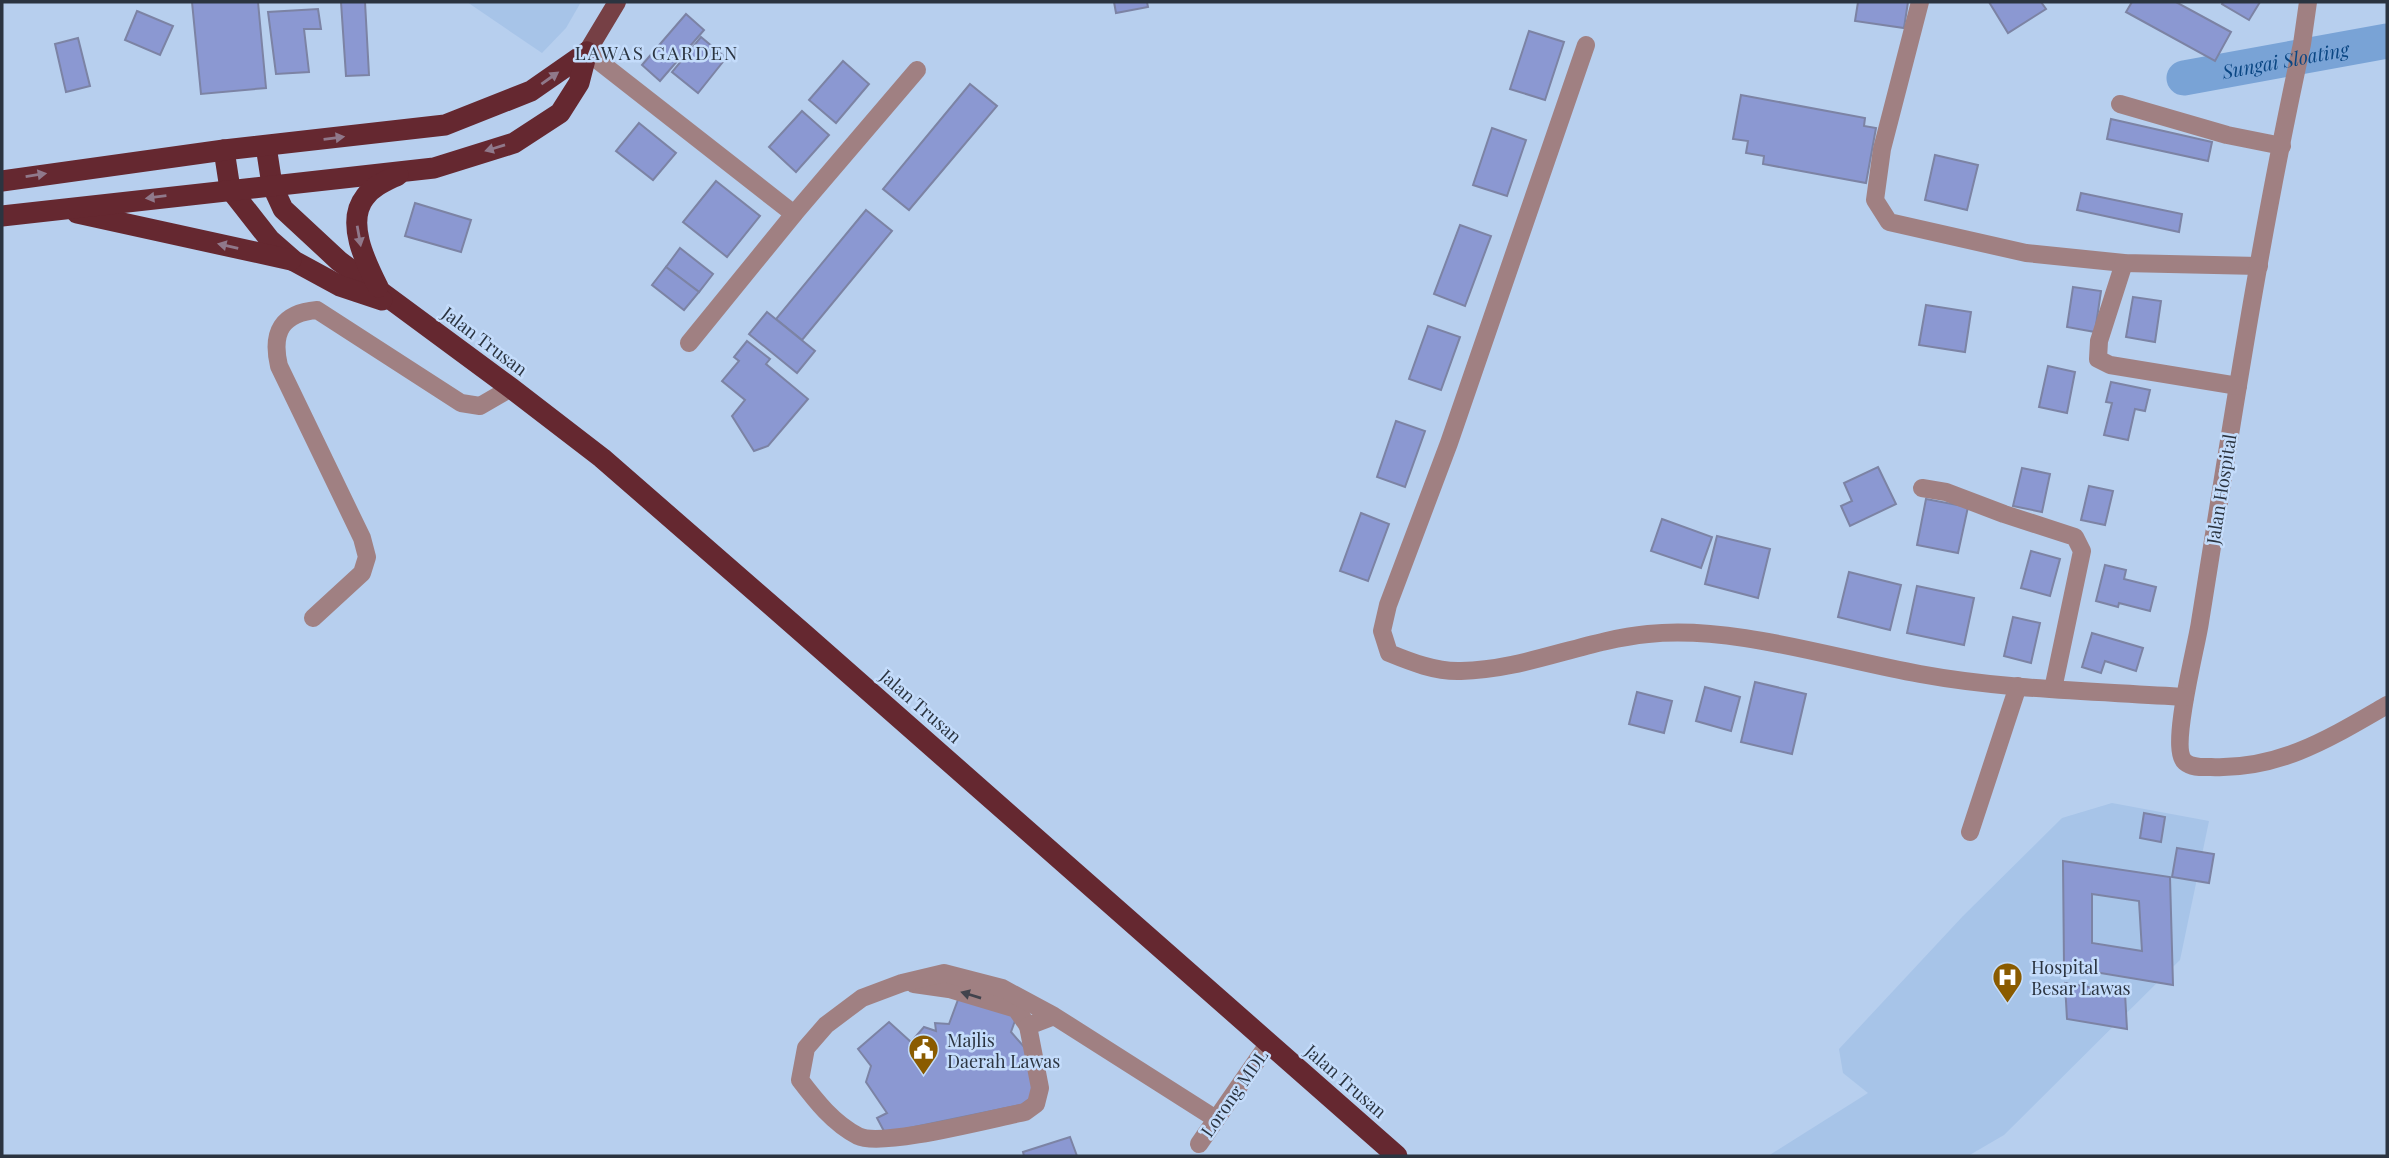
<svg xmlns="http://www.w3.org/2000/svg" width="2389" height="1158" viewBox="0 0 2389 1158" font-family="'Playfair Display',serif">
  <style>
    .built { fill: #a7c4e8 }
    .water { fill: #79a3d6; stroke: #6282a9; stroke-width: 2 }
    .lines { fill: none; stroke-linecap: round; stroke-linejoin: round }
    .river { stroke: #79a3d6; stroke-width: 35 }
    .building { fill: #8b98d2; stroke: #7c83a4; stroke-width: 2; fill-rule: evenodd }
    .minor { stroke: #a08082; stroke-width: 18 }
    .major { stroke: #764045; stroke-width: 18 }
    .highway { stroke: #652830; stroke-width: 21 }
    .oneway { fill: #90798b }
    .oneway2 { fill: #42434d }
    .labels { text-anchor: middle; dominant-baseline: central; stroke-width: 5; stroke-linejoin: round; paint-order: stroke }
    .street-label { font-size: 18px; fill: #2b3440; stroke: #c4dcfb }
    .poi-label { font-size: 18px; fill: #2b3440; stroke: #c4dcfb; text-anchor: start }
    .neighbourhood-label { font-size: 19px; letter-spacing: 2px; fill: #2b3440; stroke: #c4dcfb }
    .water-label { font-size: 19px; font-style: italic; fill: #0a4683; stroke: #c4dcfb }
  </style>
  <rect width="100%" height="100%" fill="#b7cfee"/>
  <g class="built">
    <polygon points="467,2 581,2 566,28 542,53"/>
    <polygon points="2112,803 2209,821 2180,960 2004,1135 1968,1156 1768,1156 1868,1093 1843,1073 1839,1049 1963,916 2062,818"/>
  </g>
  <polygon class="water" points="2387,33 2387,52 2311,64 2314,45"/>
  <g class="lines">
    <path class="river" id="s1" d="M2184,78L2387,41"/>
  </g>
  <g class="building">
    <polygon points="192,2 258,2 266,88 201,94"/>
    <polygon points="341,2 365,2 369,75 346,76"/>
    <polygon points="1114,2 1147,2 1148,7 1116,13"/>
    <polygon points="1858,2 1908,2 1904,28 1855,21"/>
    <polygon points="1989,2 2041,2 2046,9 2008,33"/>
    <polygon points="2132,2 2176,2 2231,32 2215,61 2126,12"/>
    <polygon points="2223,2 2260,2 2249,20 2222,4"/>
    <polygon points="318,9 321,29 304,29 309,72 276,74 268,12"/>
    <polygon points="137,11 173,26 160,55 125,40"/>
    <polygon points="686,14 704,30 660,81 642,65"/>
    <polygon points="1529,31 1564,42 1545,100 1510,89"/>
    <polygon points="701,37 726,58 698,93 672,72"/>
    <polygon points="78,38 90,86 66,92 55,44"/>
    <polygon points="843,61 869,84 836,123 809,100"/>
    <polygon points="970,84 997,106 909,210 883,189"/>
    <polygon points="1741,95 1865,118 1864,126 1876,128 1866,183 1763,164 1764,156 1746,153 1748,141 1733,139"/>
    <polygon points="802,111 829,135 796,172 769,147"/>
    <polygon points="2111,119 2212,142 2208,161 2107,139"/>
    <polygon points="639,123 676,153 653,180 616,151"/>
    <polygon points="1492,128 1526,140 1507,196 1473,185"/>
    <polygon points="1935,155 1978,165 1967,210 1925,200"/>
    <polygon points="716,181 760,216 727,257 683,222"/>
    <polygon points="2081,193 2182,214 2179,232 2077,210"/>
    <polygon points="415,203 471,220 461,252 405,236"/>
    <polygon points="866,210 892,231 802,340 776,319"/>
    <polygon points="1460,225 1491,236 1465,306 1434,294"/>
    <polygon points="680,248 713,274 699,292 666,267"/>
    <polygon points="666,267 699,292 684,310 652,285"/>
    <polygon points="2073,287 2101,291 2095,332 2067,327"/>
    <polygon points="2133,297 2161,301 2155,342 2126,337"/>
    <polygon points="1926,305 1971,312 1965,352 1919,345"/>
    <polygon points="767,312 815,351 797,373 749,334"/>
    <polygon points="1428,326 1460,337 1441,390 1409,379"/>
    <polygon points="747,341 770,359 766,364 808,399 768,446 754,451 732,416 745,400 722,381 739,361 734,357"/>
    <polygon points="2048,366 2075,372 2067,413 2039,407"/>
    <polygon points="2111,382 2150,390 2145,411 2135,409 2128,440 2104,435 2112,403 2106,402"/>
    <polygon points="1396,421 1425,431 1405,487 1377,477"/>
    <polygon points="1878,467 1896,504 1850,526 1841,506 1852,501 1844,483"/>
    <polygon points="2022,468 2050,474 2042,512 2013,506"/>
    <polygon points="2089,486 2113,491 2105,525 2081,520"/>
    <polygon points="1926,499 1968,507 1958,553 1917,545"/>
    <polygon points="1361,513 1389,524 1368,581 1340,571"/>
    <polygon points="1662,519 1712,537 1701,568 1651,551"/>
    <polygon points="1717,536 1770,549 1758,598 1705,584"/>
    <polygon points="2031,551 2060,559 2050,596 2021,588"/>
    <polygon points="2105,565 2126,570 2124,579 2156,587 2150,611 2119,603 2118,607 2096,601"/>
    <polygon points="1849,572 1901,585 1890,630 1838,617"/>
    <polygon points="1917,586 1974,598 1964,645 1907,633"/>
    <polygon points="2013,617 2040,623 2031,663 2004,656"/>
    <polygon points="2092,633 2143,648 2136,671 2105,661 2101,673 2082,667"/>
    <polygon points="1755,682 1806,694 1792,754 1741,742"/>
    <polygon points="1705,687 1740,697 1731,731 1696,721"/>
    <polygon points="1637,692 1672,701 1664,733 1629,724"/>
    <polygon points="2144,813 2165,817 2161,842 2140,838"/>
    <polygon points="2177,848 2214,854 2209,883 2172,877"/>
    <path d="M2063,861L2170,877L2173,985L2064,967ZM2092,894L2139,901L2142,951L2092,943Z"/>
    <polygon points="2065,983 2125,993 2127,1029 2067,1019"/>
    <polygon points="959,997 1017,1015 1011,1032 1026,1049 1034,1084 1031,1098 1021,1105 885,1133 877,1118 887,1113 866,1082 871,1066 858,1049 889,1022 911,1042 924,1027 936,1031 935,1023 949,1024"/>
    <polygon points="1070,1137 1077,1156 1024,1156 1023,1152"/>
  </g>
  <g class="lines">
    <g class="minor">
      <polyline points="1920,2 1882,149 1875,200 1889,222 2026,253 2124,263 2259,266"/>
      <path d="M2308,2L2302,44C2260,235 2231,429 2200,622C2197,645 2169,748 2185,762C2192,768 2202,767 2211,767C2279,770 2330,738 2387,705"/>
      <path d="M1586,45L1449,443L1388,605L1382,631L1389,653C1411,662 1436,672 1461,671C1524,670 1585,640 1648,634C1734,625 1835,659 1920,674C2007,690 2096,691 2185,697"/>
      <polyline points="587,52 794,214 689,343"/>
      <polyline points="2120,104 2227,135 2282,146"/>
      <polyline points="794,214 917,70"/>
      <polyline points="2124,263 2099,341 2098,359 2110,365 2238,386"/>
      <polyline points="1922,488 1946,492 2004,514 2075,537 2082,551 2053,689"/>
      <path d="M313,618L362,573L367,557L362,538L279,366C271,332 282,313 317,310L461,403L480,406L511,388"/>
      <polyline points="1970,832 2018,686"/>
      <polyline points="914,984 949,989 1016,1009 1028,1026"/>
      <path d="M1054,1016L1028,1026L1040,1088L1036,1104L1025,1112C994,1118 881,1148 858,1136C833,1123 816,1101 800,1080L806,1048L826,1025L862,998L902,983L944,973L1002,988L1054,1016L1216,1119"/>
      <polyline points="1199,1144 1269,1043"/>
    </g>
    <polyline class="major" points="587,52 617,2"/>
    <g class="highway">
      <polyline points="266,146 272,185 283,209 339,261 511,388 602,458 804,634 1397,1156"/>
      <polyline points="224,150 230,189 270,240 294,261 340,286 382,300"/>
      <polyline points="2,181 224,150 445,125 531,91 587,52"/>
      <polyline points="77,213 291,260"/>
      <polyline points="2,216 434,168 514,143 560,113 579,83 587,52"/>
      <path d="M378,287C366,263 345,222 365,197C373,186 386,181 398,175"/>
    </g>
  </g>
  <defs><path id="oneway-solid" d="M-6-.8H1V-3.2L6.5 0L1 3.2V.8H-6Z" transform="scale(1.75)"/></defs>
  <g class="oneway">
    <use href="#oneway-solid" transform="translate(550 78) rotate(-35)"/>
    <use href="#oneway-solid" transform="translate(334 138) rotate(-7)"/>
    <use href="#oneway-solid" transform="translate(495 148) rotate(163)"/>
    <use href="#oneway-solid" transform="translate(36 175) rotate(-9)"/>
    <use href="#oneway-solid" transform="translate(156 197) rotate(173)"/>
    <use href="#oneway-solid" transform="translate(359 236) rotate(80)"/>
    <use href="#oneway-solid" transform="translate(228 246) rotate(-167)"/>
  </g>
  <use class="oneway2" href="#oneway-solid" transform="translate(971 995) rotate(-163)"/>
  <defs>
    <symbol id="hospital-pin" viewBox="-11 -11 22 30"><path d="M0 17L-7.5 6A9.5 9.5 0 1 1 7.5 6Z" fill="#8a5b00" stroke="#c4dcfb"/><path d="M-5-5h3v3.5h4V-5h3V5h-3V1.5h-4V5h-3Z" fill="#fff"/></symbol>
    <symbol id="civic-pin" viewBox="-11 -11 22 30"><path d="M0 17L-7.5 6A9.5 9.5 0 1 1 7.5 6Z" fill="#8a5b00" stroke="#c4dcfb"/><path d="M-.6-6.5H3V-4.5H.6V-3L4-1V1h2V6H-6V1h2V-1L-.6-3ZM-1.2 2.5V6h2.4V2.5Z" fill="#fff"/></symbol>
  </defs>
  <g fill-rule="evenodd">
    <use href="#hospital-pin" x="1990" y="960" width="35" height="47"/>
    <use href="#civic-pin" x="906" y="1032" width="35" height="47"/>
  </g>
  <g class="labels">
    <g class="street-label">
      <text transform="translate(485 341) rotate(37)">Jalan Trusan</text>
      <text transform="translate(2221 489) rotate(-81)">Jalan Hospital</text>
      <text transform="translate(921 706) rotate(41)">Jalan Trusan</text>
      <text transform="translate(1346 1081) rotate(41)">Jalan Trusan</text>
      <text transform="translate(1234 1093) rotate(-55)">Lorong MDL</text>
    </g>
    <g class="poi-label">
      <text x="2031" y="967">Hospital<tspan x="2031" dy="21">Besar Lawas</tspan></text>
      <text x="947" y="1040">Majlis<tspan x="947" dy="21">Daerah Lawas</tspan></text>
    </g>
    <g class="neighbourhood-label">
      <text x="657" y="52">LAWAS GARDEN</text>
    </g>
    <g class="water-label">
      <text stroke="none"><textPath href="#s1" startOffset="103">Sungai Sloating</textPath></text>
    </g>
  </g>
  <rect width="2389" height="1158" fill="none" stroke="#2b3440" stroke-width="7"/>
</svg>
